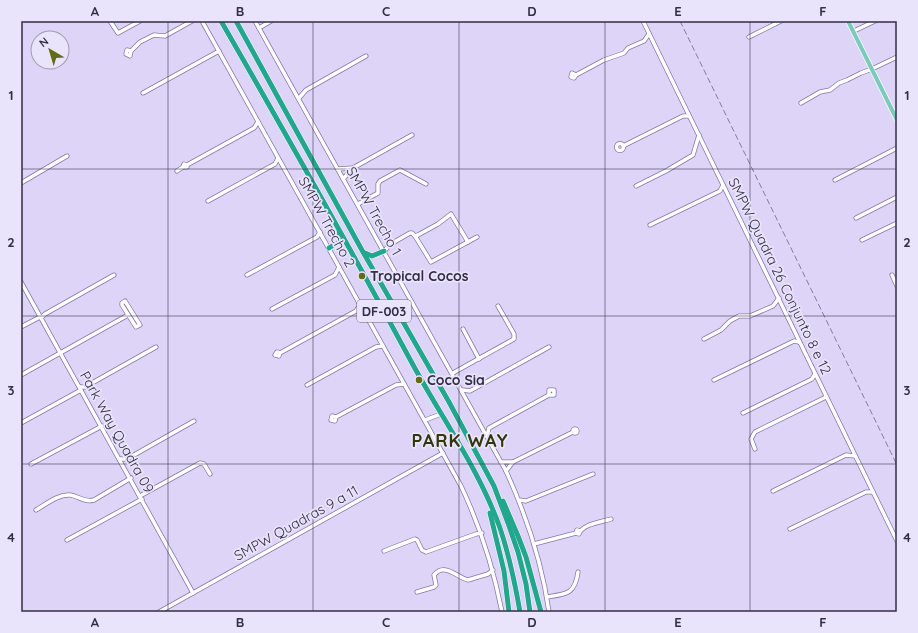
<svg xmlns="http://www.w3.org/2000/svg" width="918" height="633" viewBox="0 0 918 633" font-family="Quicksand,sans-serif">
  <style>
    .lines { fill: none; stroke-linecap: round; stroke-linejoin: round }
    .minor-casing { stroke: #8678ac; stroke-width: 5 }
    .major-casing { stroke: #fff; stroke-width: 5.5 }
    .highway-casing { stroke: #fff; stroke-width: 6 }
    .minor { stroke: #fff; stroke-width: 3.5 }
    .major { stroke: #7bcabb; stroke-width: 4 }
    .highway { stroke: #23a68e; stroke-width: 5 }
    .rail { stroke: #857e9a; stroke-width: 1; stroke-dasharray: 6 3; stroke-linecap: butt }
    .grid { fill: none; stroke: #342e44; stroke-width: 1; stroke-opacity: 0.55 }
    .poi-dot { fill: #626c13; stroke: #e9e4fb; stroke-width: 1.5 }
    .labels { text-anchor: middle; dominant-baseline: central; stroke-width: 3.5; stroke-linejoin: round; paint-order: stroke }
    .shield { fill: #e9e4fb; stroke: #6a657b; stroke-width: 1 }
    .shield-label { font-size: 13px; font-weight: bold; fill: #342e44 }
    .street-label { font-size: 14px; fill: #342e44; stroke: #e9e4fb }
    .poi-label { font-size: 14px; font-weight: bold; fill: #342e44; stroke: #e9e4fb; text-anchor: start }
    .district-label { font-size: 18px; font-weight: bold; letter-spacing: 1px; fill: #30360d; stroke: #e9e4fb }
    .neatline { fill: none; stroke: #342e44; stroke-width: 1.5 }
    .grid-label { font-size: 13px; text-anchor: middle; font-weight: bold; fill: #342e44 }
  </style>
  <rect width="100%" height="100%" fill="#ddd4f7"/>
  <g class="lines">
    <defs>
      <g id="minor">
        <polyline points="110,21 118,33 140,21"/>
        <path d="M202,21L461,486C481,528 493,566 502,612"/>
        <path d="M255,21L506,471C527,517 542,562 549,612"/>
        <polyline points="643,21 897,541"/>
        <polyline points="259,28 271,21"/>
        <polyline points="854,31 875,21"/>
        <polyline points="749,37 781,21"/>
        <polyline points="131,51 127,50 126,54 130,56 131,51 140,42 154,35 165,36 192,21"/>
        <polyline points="576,75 572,73 571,77 574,78 576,75 604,60 624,53 628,48 644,41 649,34"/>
        <polyline points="143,93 219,51"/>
        <polyline points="299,98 306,90 366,56"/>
        <polyline points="801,103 820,92 830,90 839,83 847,80 861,73 872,69 897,57"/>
        <circle cx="620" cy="147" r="3.5"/>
        <polyline points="623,146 683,116 689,116"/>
        <polyline points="187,165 187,167 183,167 184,164 187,165 254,128 258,122"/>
        <polyline points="338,169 353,168"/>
        <polyline points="177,171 183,167"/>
        <polyline points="343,179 353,168 412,135"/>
        <polyline points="835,180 897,148"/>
        <polyline points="21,183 67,156"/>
        <polyline points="636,186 666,171 693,155 699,135"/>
        <polyline points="208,201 275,164 278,158"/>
        <polyline points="358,204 378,193 378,184 380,181 400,170 426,184"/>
        <polyline points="856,218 897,197"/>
        <polyline points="650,225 720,191 723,185"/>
        <polyline points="415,236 431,262 477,237"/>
        <polyline points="862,240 897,223"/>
        <polyline points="384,252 389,245 410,233 412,233 415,236 418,235 438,224 451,214 468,242"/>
        <polyline points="247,275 317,237 320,232"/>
        <polyline points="892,275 897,286"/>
        <polyline points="21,282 193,593"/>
        <polygon points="125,301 140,325 136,327 122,305 122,303"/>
        <polyline points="272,309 335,275 339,267"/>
        <polyline points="41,318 45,314 114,275"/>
        <polyline points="21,327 40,317"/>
        <polyline points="463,329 479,359"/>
        <polyline points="704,339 721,330 730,321 739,316 750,316 773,306 779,298"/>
        <polyline points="280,353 277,352 275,355 279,356 280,353 356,311 360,305"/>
        <polyline points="453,373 514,339 514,334 498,306"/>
        <polyline points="21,375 128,315"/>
        <polyline points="714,380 794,341 799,342"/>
        <polyline points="307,385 376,347 383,346"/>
        <polyline points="80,387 85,387 156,347"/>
        <polyline points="462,390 470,391 549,347"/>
        <polyline points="743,413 812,379 815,374"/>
        <polyline points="336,417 335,421 331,420 332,416 336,417 396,385 404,384"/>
        <polyline points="425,420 441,414"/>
        <polyline points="21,423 81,390"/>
        <circle cx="575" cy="431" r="2"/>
        <polyline points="487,436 489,428 549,395 554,395 554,390 549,390 549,395"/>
        <polyline points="755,449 751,439 755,432 826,397"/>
        <polyline points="120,459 127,459 194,421"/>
        <polyline points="501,462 513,462"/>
        <polyline points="31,464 102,426"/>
        <polyline points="506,471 513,462 573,432"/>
        <polyline points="773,491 846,455 855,456"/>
        <polyline points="140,496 200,463 204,464 210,474"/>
        <polyline points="519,500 526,501 593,474"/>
        <path d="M36,510C45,505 58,494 70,495C79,496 84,503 94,500L131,478"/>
        <polyline points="790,529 866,492 873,492"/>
        <path d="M580,531L577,530L576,533L579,534C582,524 602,522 611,519"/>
        <polyline points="67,540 142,499"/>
        <polyline points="534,544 576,533"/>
        <polyline points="384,551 415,539 417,540 422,550 426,552 476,534 482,533"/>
        <path d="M417,592L434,587L436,585L434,575C445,562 456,577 468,580L488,574L493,570"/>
        <path d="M547,597C567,594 575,594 578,572"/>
        <polyline points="159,612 443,453"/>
      </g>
      <polyline id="major" points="848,21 897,120"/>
      <g id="highway">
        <path d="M221,21C286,134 350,248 412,363C441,417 479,469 500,528C509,555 515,583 520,612"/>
        <polyline points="236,21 363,252 449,402 494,486 508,523 518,552 526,584 530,612"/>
        <polyline points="329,248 340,241 339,231"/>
        <polyline points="365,253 372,256 384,251"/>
        <polyline points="503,501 518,536 526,557 541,612"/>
        <polyline points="490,513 504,571 509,612"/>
      </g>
    </defs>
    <use href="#minor" class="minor-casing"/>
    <use href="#major" class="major-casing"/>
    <use href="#highway" class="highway-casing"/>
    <use href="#minor" class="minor"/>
    <use href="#major" class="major"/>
    <use href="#highway" class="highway"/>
    <polyline class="rail" points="680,21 897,465"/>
  </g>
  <path class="grid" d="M168,21V612M313,21V612M459,21V612M605,21V612M750,21V612M21,169H897M21,316H897M21,464H897"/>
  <g class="poi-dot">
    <circle cx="362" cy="276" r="4"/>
    <circle cx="419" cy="380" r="4"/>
  </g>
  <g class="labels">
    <rect class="shield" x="357" y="300" width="54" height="22" rx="3"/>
    <g class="shield-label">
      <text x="384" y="311">DF-003</text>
    </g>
    <g class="street-label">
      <text transform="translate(374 211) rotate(61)">SMPW Trecho 1</text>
      <text transform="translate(327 222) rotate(61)">SMPW Trecho 2</text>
      <text transform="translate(780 276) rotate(64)">SMPW Quadra 26 Conjunto 8 e 12</text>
      <text transform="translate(117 432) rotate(61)">Park Way Quadra 09</text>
      <text transform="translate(296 523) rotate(-29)">SMPW Quadras 9 a 11</text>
    </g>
    <g class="poi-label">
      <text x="370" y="276">Tropical Cocos</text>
      <text x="427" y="380">Coco Sia</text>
    </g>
    <g class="district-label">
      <text x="460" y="440">PARK WAY</text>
    </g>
  </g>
  <rect width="918" height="633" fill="none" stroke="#e9e4fb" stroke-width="44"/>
  <g transform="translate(50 50) rotate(322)"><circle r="19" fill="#e9e4fb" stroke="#a19bb2"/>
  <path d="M0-3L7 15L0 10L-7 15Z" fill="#626c13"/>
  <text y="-6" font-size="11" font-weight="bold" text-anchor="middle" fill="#342e44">N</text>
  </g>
  <rect x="22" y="22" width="874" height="589" class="neatline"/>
  <g class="grid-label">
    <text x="95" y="16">A</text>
    <text x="240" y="16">B</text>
    <text x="386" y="16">C</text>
    <text x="532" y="16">D</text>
    <text x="678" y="16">E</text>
    <text x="823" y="16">F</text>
    <text x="11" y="100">1</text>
    <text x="907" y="100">1</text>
    <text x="11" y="247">2</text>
    <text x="907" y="247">2</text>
    <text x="11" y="395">3</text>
    <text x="907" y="395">3</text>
    <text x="11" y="542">4</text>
    <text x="907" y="542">4</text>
    <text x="95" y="627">A</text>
    <text x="240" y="627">B</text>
    <text x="386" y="627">C</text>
    <text x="532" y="627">D</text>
    <text x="678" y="627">E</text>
    <text x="823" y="627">F</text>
  </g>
</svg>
